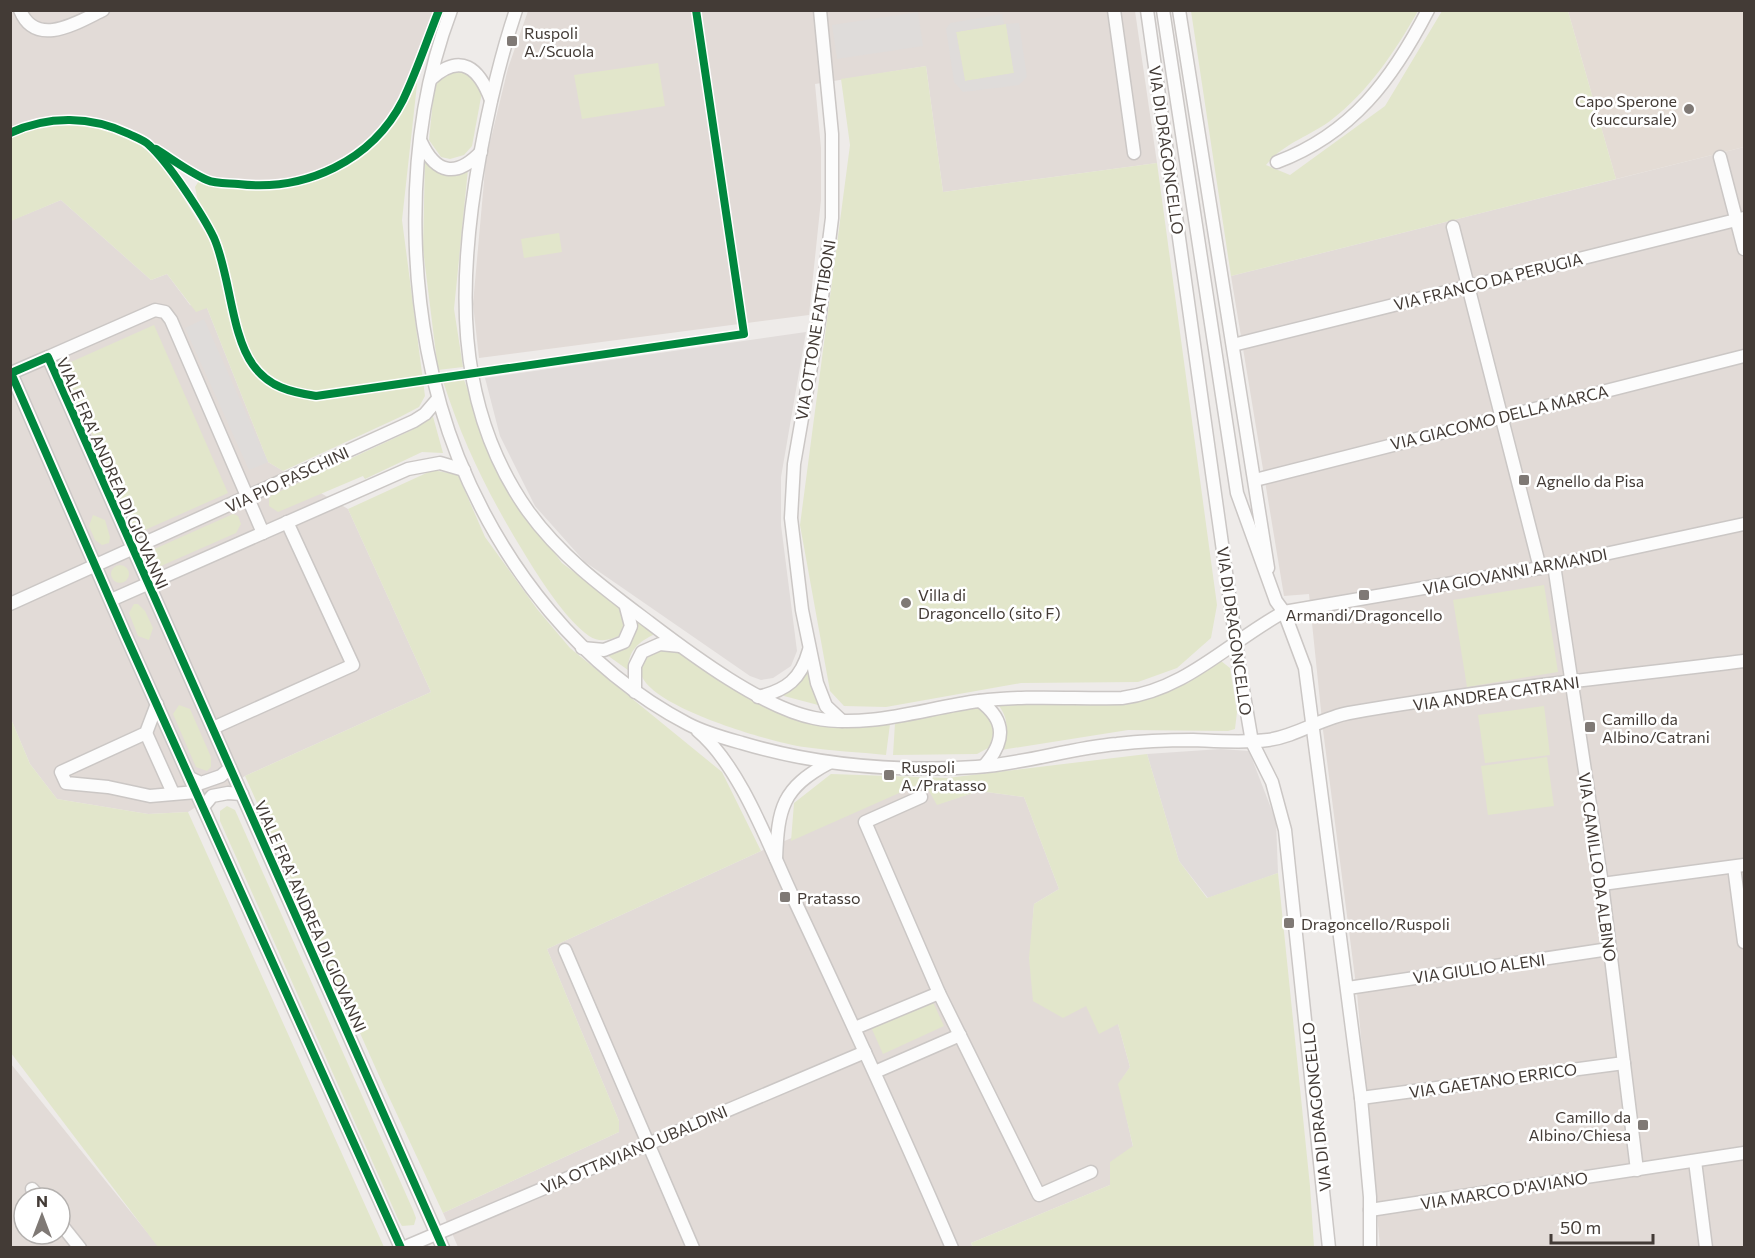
<svg xmlns="http://www.w3.org/2000/svg" width="1755" height="1258" viewBox="0 0 1755 1258" font-family="Commissioner,sans-serif">
  <style>
    .residential { fill: #e2dbd7; fill-rule: evenodd }
    .industrial { fill: #e1dcda }
    .education { fill: #e4dcd5 }
    .green { fill: #e2e6cb }
    .parking { fill: #dfdcda }
    .lines { fill: none; stroke-linecap: round; stroke-linejoin: round }
    .minor-casing { stroke: #cbc7c5; stroke-width: 15 }
    .minor { stroke: #fcfcfc; stroke-width: 12 }
    .cycleway-casing { stroke: #fff; stroke-width: 11 }
    .cycleway { stroke: #00873e; stroke-width: 8 }
    .poi-dot { fill: #7f7975; stroke: #fff; stroke-width: 2 }
    .labels { text-anchor: middle; dominant-baseline: central; stroke-width: 5; stroke-linejoin: round; paint-order: stroke }
    .poi-label { font-size: 16px; fill: #433b36; stroke: #fff; text-anchor: start }
    .street-label { font-size: 16px; fill: #433b36; stroke: #fff }
  </style>
  <rect width="100%" height="100%" fill="#eeebe9"/>
  <g class="residential">
    <polygon points="11,11 439,11 402,101 357,156 323,174 295,183 257,187 208,181 148,144 105,123 54,119 25,126 11,137"/>
    <polygon points="528,11 1135,11 1157,163 943,192 926,66 815,84 821,148 821,200 809,315 479,358 473,304 486,159 508,68"/>
    <polygon points="1744,147 1744,1247 1380,1247 1357,993 1323,730 1309,594 1284,596 1231,276"/>
    <polygon points="61,200 151,280 167,274 190,305 207,308 268,462 348,509 431,692 245,776 188,812 148,814 57,799 30,764 11,719 10,221"/>
    <polygon points="924,782 938,804 979,791 1024,797 1059,889 1034,904 1032,931 1086,1005 1118,1024 1130,1067 1119,1084 1133,1147 1110,1185 971,1243 973,1248 458,1247 443,1213 619,1132 619,1121 547,949 761,851"/>
    <path d="M11,1064L159,1247H11ZM24,1198H60V1234H24Z"/>
  </g>
  <g class="industrial">
    <polygon points="806,332 781,477 781,525 797,651 791,666 773,678 761,680 750,676 585,562 535,506 500,436 485,378"/>
    <polygon points="1221,749 1249,751 1276,821 1278,873 1208,898 1179,861 1147,754"/>
  </g>
  <polygon class="education" points="1568,11 1744,11 1744,147 1616,179"/>
  <g class="green">
    <path d="M1191,11H1418C1394,53 1369,91 1330,121C1308,137 1284,143 1266,165L1290,175L1385,106L1442,11H1568L1616,179L1231,276Z"/>
    <polygon points="1006,24 1014,73 965,81 956,32"/>
    <path d="M420,57L402,220L425,396L419,407L400,417L283,471L268,462L207,308L196,312L167,274L151,280L61,200L11,221V136C24,129 39,124 54,122C76,119 120,130 138,143C166,164 186,203 204,231L195,187L201,177L208,181L257,187L295,183L323,174L357,156L402,101Z"/>
    <polygon points="658,63 665,106 582,119 574,75"/>
    <polygon points="926,66 943,192 1157,163 1217,605 1211,638 1177,668 1138,682 1021,683 886,707 844,706 830,691 800,525 850,145 841,79"/>
    <polygon points="471,70 482,92 472,146 464,155 450,159 441,157 429,140 434,89 443,73"/>
    <polygon points="425,159 468,169 454,309 463,367 438,370 423,249"/>
    <polygon points="559,233 562,252 524,258 521,239"/>
    <polygon points="154,325 228,493 136,534 62,366"/>
    <path d="M463,377L493,460L517,503L562,563L618,605L625,621L619,636C609,640 600,643 589,636C567,620 547,589 532,566C494,505 465,450 443,381Z"/>
    <polygon points="432,413 443,453 422,452 365,479 363,476 278,512 269,506 269,498 272,495 412,430"/>
    <polygon points="433,470 458,475 485,537 537,609 570,648 722,772 761,851 547,949 619,1121 619,1132 443,1213 381,1080 245,776 431,692 348,509"/>
    <polygon points="233,514 238,516 241,524 236,533 161,566 156,567 149,561 150,551"/>
    <polygon points="93,515 105,520 110,537 109,543 102,545 95,540 89,526"/>
    <circle cx="120" cy="574" r="9"/>
    <polygon points="1544,585 1558,672 1467,687 1453,600"/>
    <polygon points="134,604 138,604 145,611 153,628 149,640 138,636 129,613"/>
    <path d="M635,618L655,634C638,642 628,651 628,670L607,655C624,651 640,637 635,618Z"/>
    <path d="M674,648L817,723L890,724L886,755C859,752 831,751 804,747C771,742 651,708 641,674C639,667 644,659 646,652Z"/>
    <path d="M1217,661H1221L1230,668L1237,712L1235,729L1228,731L1128,730L1001,750C1008,729 1010,719 996,702L1155,694L1188,683Z"/>
    <polygon points="809,670 821,703 818,705 784,696 783,693"/>
    <polygon points="179,705 190,709 211,757 211,767 207,771 196,767 173,714"/>
    <polygon points="975,706 989,712 994,730 990,747 977,754 893,755 895,723"/>
    <polygon points="1544,706 1550,755 1485,763 1478,715"/>
    <polygon points="11,719 30,764 57,799 148,814 188,812 384,1247 158,1247 11,1053"/>
    <polygon points="1147,754 1179,861 1207,898 1278,873 1310,1186 1314,1247 973,1247 971,1243 1110,1185 1110,1162 1133,1146 1118,1084 1130,1067 1118,1024 1099,1034 1086,1006 1063,1018 1033,1001 1029,958 1034,904 1059,889 1024,797 979,791 937,805 924,782 791,841 794,803 831,774 947,778"/>
    <polygon points="1547,757 1554,806 1488,815 1481,766"/>
    <polygon points="227,806 235,810 413,1210 416,1218 414,1225 402,1226 399,1221 220,821 220,811"/>
    <polygon points="932,1000 944,1026 883,1054 871,1027"/>
  </g>
  <g class="parking">
    <polygon points="918,12 923,46 837,59 832,25"/>
    <polygon points="1002,14 1004,24 956,32 965,81 1014,73 1006,24 1019,23 1027,77 1019,85 963,92 954,82 946,29 950,23"/>
    <polygon points="204,319 268,462 249,470 185,328"/>
  </g>
  <g class="lines">
    <defs>
      <g id="minor">
        <path d="M20,10C36,49 78,22 103,10"/>
        <path d="M451,10C400,144 405,324 458,457C503,568 581,668 688,724C705,733 724,738 742,743C819,766 897,772 976,767C1023,764 1070,748 1117,744C1142,741 1167,740 1193,740C1218,741 1244,743 1268,740C1297,736 1321,718 1349,713C1480,690 1613,677 1744,661"/>
        <path d="M516,10C500,58 489,106 480,155C458,277 452,404 528,511C561,557 605,589 650,623C692,655 763,708 814,718C868,729 925,708 979,701C1026,695 1074,699 1122,698C1186,690 1230,641 1284,612L1540,568L1744,524"/>
        <polyline points="820,10 832,134 832,218 819,321 794,464 791,518 802,610 817,683 826,706 842,721"/>
        <polyline points="1114,10 1134,153"/>
        <polyline points="1147,10 1240,672 1252,742 1272,782 1285,830 1329,1248"/>
        <polyline points="1163,10 1237,493 1276,601 1284,612 1305,668 1361,1098 1370,1197 1370,1248"/>
        <polyline points="1179,10 1268,568"/>
        <path d="M431,79C461,52 479,68 491,100"/>
        <path d="M421,142C436,174 456,178 481,152"/>
        <polyline points="1720,157 1744,249"/>
        <path d="M1277,162C1352,134 1393,78 1428,10"/>
        <polyline points="1453,227 1540,568"/>
        <polyline points="1233,345 1744,218"/>
        <polyline points="48,357 155,310 165,312 171,320 263,533"/>
        <polyline points="1255,480 1744,356"/>
        <polyline points="1554,565 1602,884 1637,1170"/>
        <polyline points="111,600 408,469 440,463 464,470"/>
        <polyline points="10,604 414,421 425,414 437,400"/>
        <polyline points="582,648 604,650 624,642 631,626 626,607"/>
        <polyline points="635,692 635,666 642,652 660,644 680,646"/>
        <path d="M758,697C787,690 801,679 809,650"/>
        <path d="M980,701C1007,721 1005,742 984,766"/>
        <polyline points="157,704 146,733 61,772 66,783 108,787 150,796 196,792"/>
        <polyline points="213,728 353,665 287,522"/>
        <path d="M698,731C740,766 769,846 792,895C847,1012 901,1129 952,1248"/>
        <polyline points="146,733 173,793"/>
        <polyline points="190,778 201,783 221,776 230,768"/>
        <polyline points="921,797 865,822 939,993 1039,1195 1091,1172"/>
        <polyline points="203,807 212,796 228,793 242,794"/>
        <path d="M776,859C778,808 782,788 829,763"/>
        <polyline points="1734,867 1744,942"/>
        <polyline points="1602,884 1744,865"/>
        <polyline points="565,950 693,1248"/>
        <polyline points="1348,988 1609,949"/>
        <polyline points="855,1028 939,993"/>
        <polyline points="875,1072 960,1035"/>
        <polyline points="1361,1098 1624,1063"/>
        <polyline points="1695,1161 1706,1248"/>
        <polyline points="32,1189 40,1198"/>
        <polyline points="1370,1210 1744,1153"/>
        <polyline points="60,1223 80,1248"/>
        <polyline points="401,1248 125,634 11,373 48,357 443,1248"/>
        <polyline points="403,1248 865,1052"/>
      </g>
    </defs>
    <use href="#minor" class="minor-casing"/>
    <use href="#minor" class="minor"/>
    <defs>
      <g id="cycleway">
        <path d="M10,133C49,115 91,116 129,134C135,137 144,140 149,145C168,162 203,215 214,238C230,274 231,335 253,365C269,387 290,392 316,396L744,334L696,10"/>
        <path d="M156,149C172,159 189,172 207,180C216,184 229,183 238,184C305,192 372,161 403,100C417,71 427,40 439,10"/>
        <polyline points="401,1248 125,634 11,373 48,357 443,1248"/>
      </g>
    </defs>
    <use href="#cycleway" class="cycleway-casing"/>
    <use href="#cycleway" class="cycleway"/>
  </g>
  <g class="poi-dot">
    <rect x="506" y="35" width="12" height="12" rx="3"/>
    <circle cx="1689" cy="109" r="6"/>
    <rect x="1518" y="474" width="12" height="12" rx="3"/>
    <rect x="1358" y="589" width="12" height="12" rx="3"/>
    <circle cx="906" cy="603" r="6"/>
    <rect x="1584" y="721" width="12" height="12" rx="3"/>
    <rect x="883" y="769" width="12" height="12" rx="3"/>
    <rect x="779" y="891" width="12" height="12" rx="3"/>
    <rect x="1283" y="917" width="12" height="12" rx="3"/>
    <rect x="1637" y="1119" width="12" height="12" rx="3"/>
  </g>
  <g class="labels">
    <g class="poi-label">
      <text x="524" y="32">Ruspoli<tspan x="524" dy="18">A./Scuola</tspan></text>
      <text x="1677" y="100" text-anchor="end">Capo Sperone<tspan x="1677" dy="18">(succursale)</tspan></text>
      <text x="1536" y="480">Agnello da Pisa</text>
      <text x="918" y="594">Villa di<tspan x="918" dy="18">Dragoncello (sito F)</tspan></text>
      <text x="1364" y="614" text-anchor="middle">Armandi/Dragoncello</text>
      <text x="1602" y="718">Camillo da<tspan x="1602" dy="18">Albino/Catrani</tspan></text>
      <text x="901" y="766">Ruspoli<tspan x="901" dy="18">A./Pratasso</tspan></text>
      <text x="797" y="897">Pratasso</text>
      <text x="1301" y="923">Dragoncello/Ruspoli</text>
      <text x="1631" y="1116" text-anchor="end">Camillo da<tspan x="1631" dy="18">Albino/Chiesa</tspan></text>
    </g>
    <g class="street-label">
      <text transform="translate(1167 150) rotate(82)">VIA DI DRAGONCELLO</text>
      <text transform="translate(1488 281) rotate(-14)">VIA FRANCO DA PERUGIA</text>
      <text transform="translate(815 330) rotate(-81)">VIA OTTONE FATTIBONI</text>
      <text transform="translate(1499 417) rotate(-14)">VIA GIACOMO DELLA MARCA</text>
      <text transform="translate(113 473) rotate(66)">VIALE FRA' ANDREA DI GIOVANNI</text>
      <text transform="translate(287 479) rotate(-25)">VIA PIO PASCHINI</text>
      <text transform="translate(1515 571) rotate(-11)">VIA GIOVANNI ARMANDI</text>
      <text transform="translate(1235 631) rotate(82)">VIA DI DRAGONCELLO</text>
      <text transform="translate(1496 693) rotate(-8)">VIA ANDREA CATRANI</text>
      <text transform="translate(1598 867) rotate(82)">VIA CAMILLO DA ALBINO</text>
      <text transform="translate(311 916) rotate(66)">VIALE FRA' ANDREA DI GIOVANNI</text>
      <text transform="translate(1479 968) rotate(-8)">VIA GIULIO ALENI</text>
      <text transform="translate(1493 1080) rotate(-8)">VIA GAETANO ERRICO</text>
      <text transform="translate(1316 1107) rotate(-96)">VIA DI DRAGONCELLO</text>
      <text transform="translate(634 1149) rotate(-23)">VIA OTTAVIANO UBALDINI</text>
      <text transform="translate(1504 1190) rotate(-9)">VIA MARCO D'AVIANO</text>
    </g>
  </g>
  <rect width="1755" height="1258" fill="none" stroke="#433b36" stroke-width="24"/>
  <g transform="translate(42 1216)"><circle r="28" fill="#ffffff" stroke="#b4b1af" stroke-width="1.5"/>
  <path d="M0-4.5L10 22L0 15L-10 22Z" fill="#7f7975"/>
  <text y="-9" font-size="16" font-weight="bold" text-anchor="middle" fill="#433b36">N</text>
  </g>
  <path d="M1551 1234v9h102v-9" fill="none" stroke="#433b36" stroke-width="3"/>
  <text x="1560" y="1234" font-size="18" fill="#433b36" stroke="#ffffff" stroke-width="4.5" paint-order="stroke">50 m</text>
</svg>
